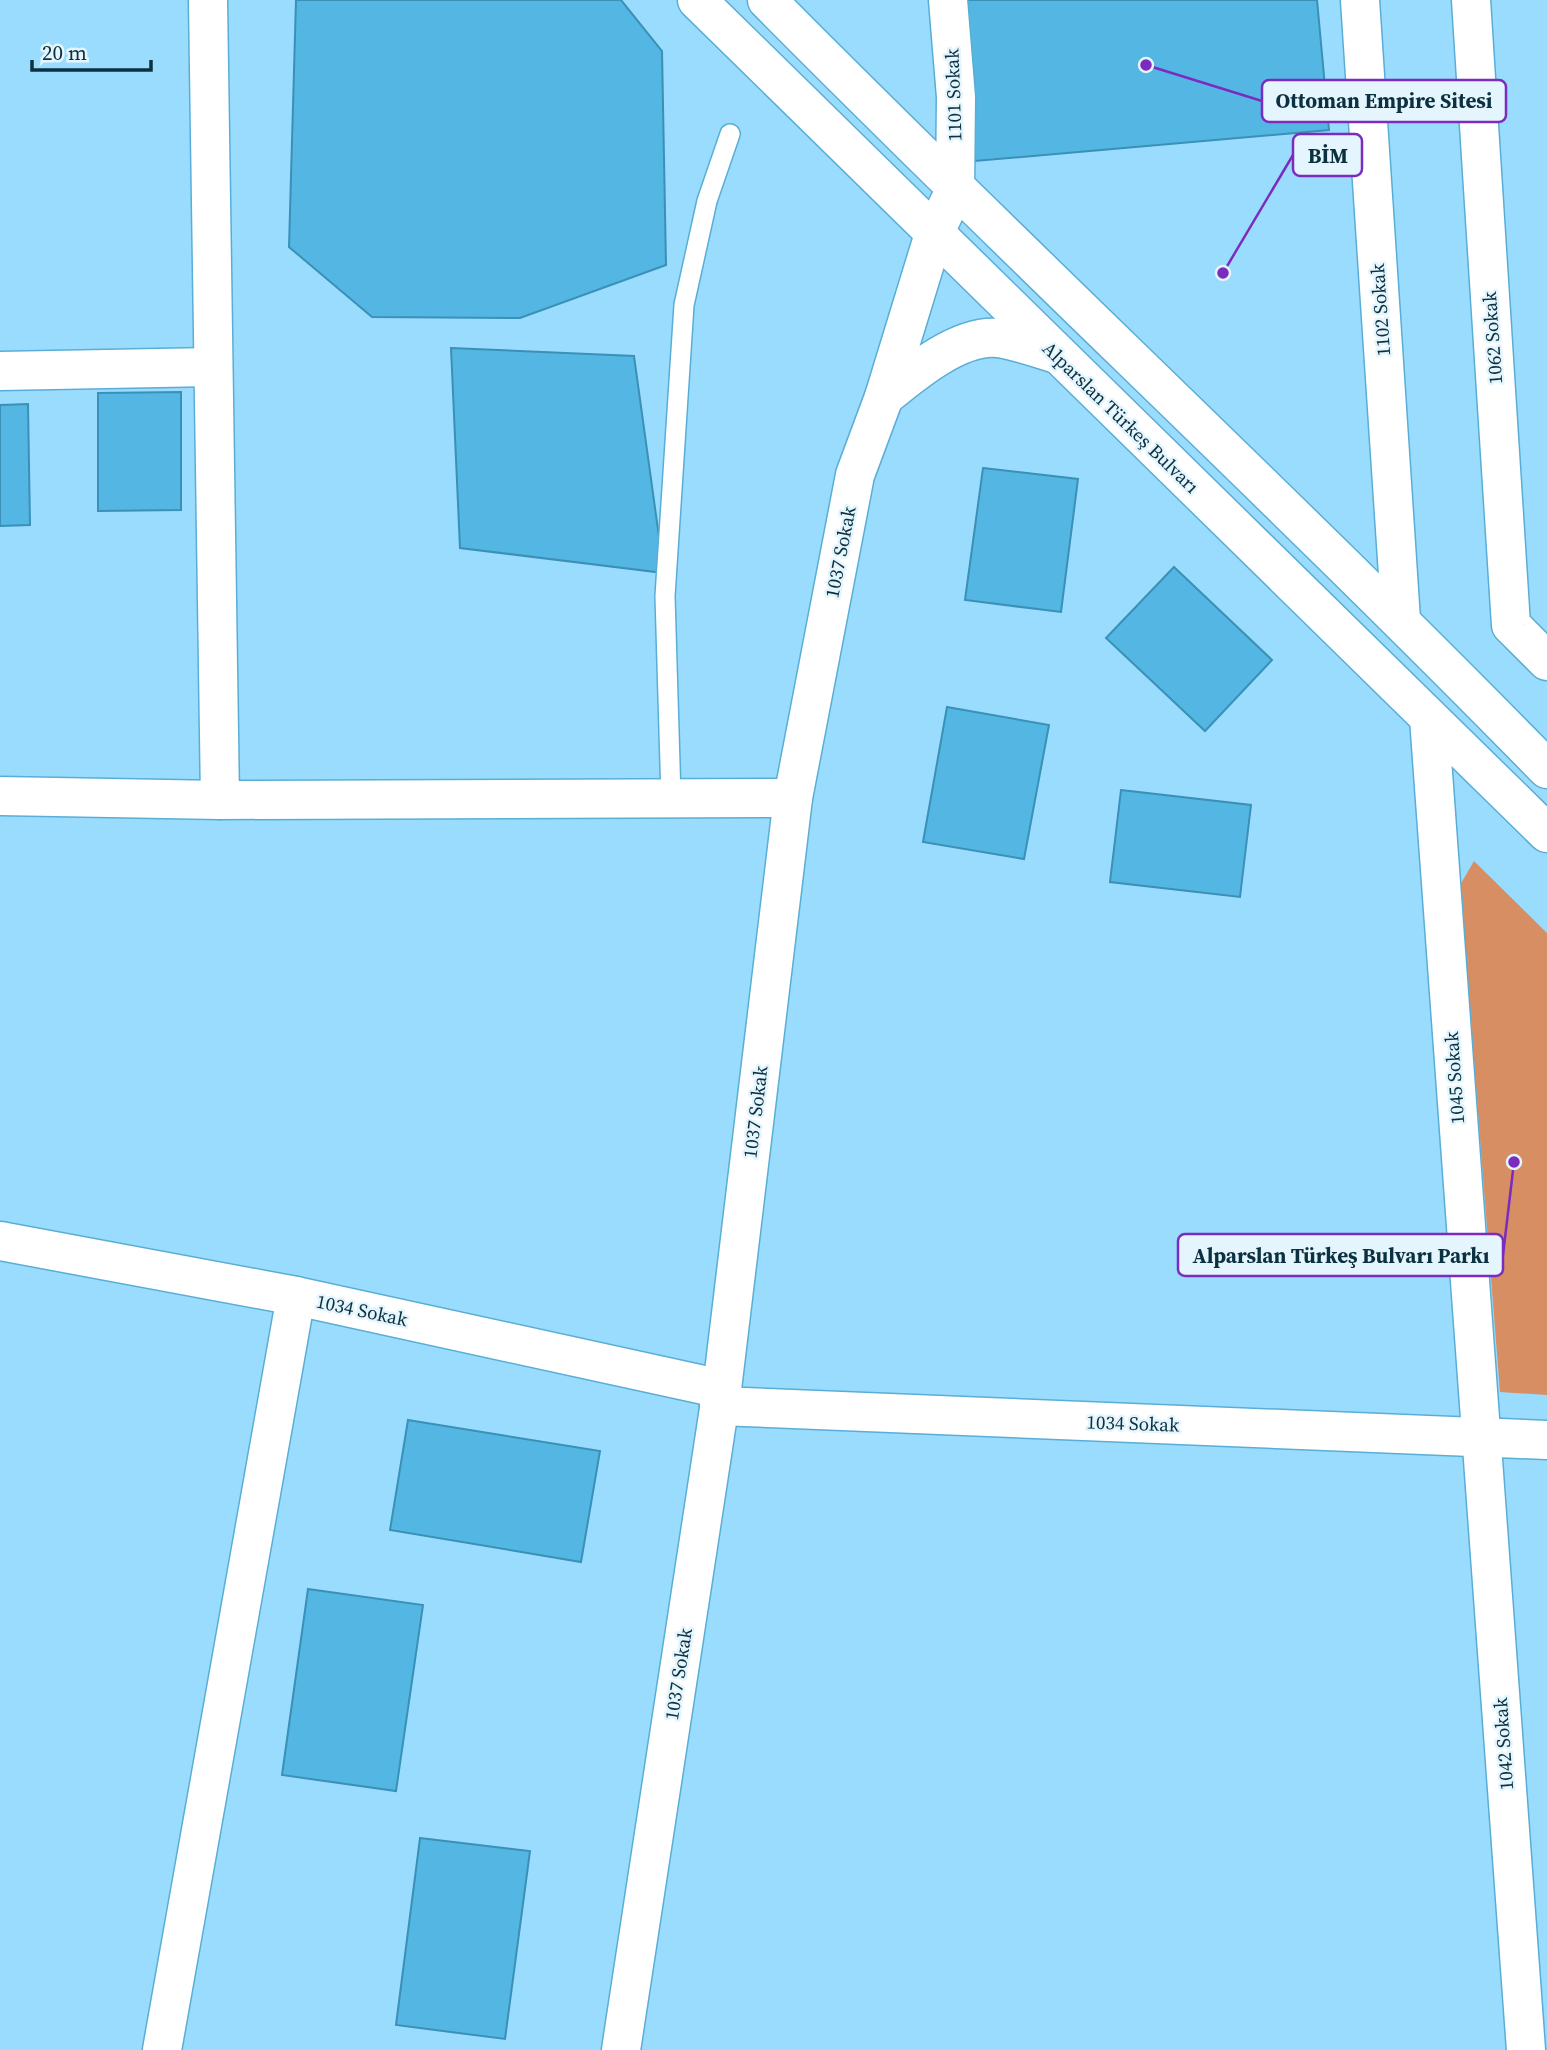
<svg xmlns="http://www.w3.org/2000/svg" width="1547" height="2050" viewBox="0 0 1547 2050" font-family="'Source Serif 4',serif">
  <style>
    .green { fill: #d88e63 }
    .building { fill: #54b6e3; stroke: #3a90b7; stroke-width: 2 }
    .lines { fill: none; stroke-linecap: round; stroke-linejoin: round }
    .service-casing { stroke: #5aaed6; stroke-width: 22 }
    .minor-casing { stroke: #5aaed6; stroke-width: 41 }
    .secondary-casing { stroke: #5aaed6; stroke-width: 41 }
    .service { stroke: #fff; stroke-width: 19 }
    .minor { stroke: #fff; stroke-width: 38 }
    .secondary { stroke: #fff; stroke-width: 38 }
    .labels { text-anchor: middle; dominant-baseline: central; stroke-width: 5; stroke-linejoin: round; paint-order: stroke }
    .street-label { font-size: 19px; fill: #0b3141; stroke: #e5f5fd }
    .leader { fill: none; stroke: #7b2cbf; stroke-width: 2.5 }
    .callout-dot { fill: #7b2cbf; stroke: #e5f5fd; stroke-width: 2.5 }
    .callout { fill: #e5f5fd; stroke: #7b2cbf; stroke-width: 2.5 }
    .callout-label { font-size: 21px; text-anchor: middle; font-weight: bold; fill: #0b3141 }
  </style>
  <rect width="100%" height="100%" fill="#9adcfd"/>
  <polygon class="green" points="1474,861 1547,933 1547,1395 1500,1392 1460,885"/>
  <g class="building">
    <polygon points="296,0 621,0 662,51 666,265 520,318 372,317 289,247"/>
    <polygon points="964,0 1317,0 1329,130 975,161"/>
    <polygon points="451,348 634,356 664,573 460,548"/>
    <polygon points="181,392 181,510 98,511 98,393"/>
    <polygon points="28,404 30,525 0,526 0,405"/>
    <polygon points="983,468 1078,479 1061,612 965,600"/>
    <polygon points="1174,567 1272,660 1205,731 1106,638"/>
    <polygon points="947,707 1049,725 1024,859 923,842"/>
    <polygon points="1121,790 1251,805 1240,897 1110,882"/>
    <polygon points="408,1420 600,1451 581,1562 390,1530"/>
    <polygon points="308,1589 423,1605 396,1791 282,1775"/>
    <polygon points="420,1838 530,1851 505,2039 396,2025"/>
  </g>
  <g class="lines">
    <defs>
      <polyline id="service" points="671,798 665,596 684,305 707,201 730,134"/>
      <g id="minor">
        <polyline points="208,0 220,800"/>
        <polyline points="1360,0 1401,620"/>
        <polyline points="1471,0 1511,625 1547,661"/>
        <polyline points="0,371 212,367"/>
        <path d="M884,397C912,374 959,334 998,338C1018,341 1037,348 1056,354"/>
        <polyline points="1429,718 1526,2050"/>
        <polyline points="0,796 220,800 793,798"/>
        <polyline points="0,1241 296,1296 722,1389"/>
        <polyline points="719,1406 1547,1440"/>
        <polyline points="162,2050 296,1296"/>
        <polyline points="621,2050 722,1389 793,798 855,475 884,397 934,234 955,190 956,97 948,0"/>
      </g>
      <g id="secondary">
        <polyline points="697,0 1547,833"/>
        <path d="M767,0C1024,260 1292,508 1547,769"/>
      </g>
    </defs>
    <use href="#service" class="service-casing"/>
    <use href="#minor" class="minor-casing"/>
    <use href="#secondary" class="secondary-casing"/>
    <use href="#service" class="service"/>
    <use href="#minor" class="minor"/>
    <use href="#secondary" class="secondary"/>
  </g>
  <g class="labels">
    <g class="street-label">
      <text transform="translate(953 95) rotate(-92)">1101 Sokak</text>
      <text transform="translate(1380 310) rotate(-94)">1102 Sokak</text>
      <text transform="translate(1492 338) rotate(-94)">1062 Sokak</text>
      <text transform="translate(1121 417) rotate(44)">Alparslan Türkeş Bulvarı</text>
      <text transform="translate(840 552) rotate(-79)">1037 Sokak</text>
      <text transform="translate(1454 1078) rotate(-94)">1045 Sokak</text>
      <text transform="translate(755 1112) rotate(-83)">1037 Sokak</text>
      <text transform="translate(362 1310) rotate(12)">1034 Sokak</text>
      <text transform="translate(1133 1423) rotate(2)">1034 Sokak</text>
      <text transform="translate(678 1674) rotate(-81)">1037 Sokak</text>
      <text transform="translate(1503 1744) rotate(-94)">1042 Sokak</text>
    </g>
  </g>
  <path class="leader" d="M1146 65L1262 101M1223 273L1293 155M1514 1162L1503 1255"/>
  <g class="callout-dot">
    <circle cx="1146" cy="65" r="7"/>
    <circle cx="1223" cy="273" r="7"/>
    <circle cx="1514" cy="1162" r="7"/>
  </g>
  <g class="callout">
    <rect x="1262" y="80" width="244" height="42" rx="7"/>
    <rect x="1293" y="134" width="69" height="42" rx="7"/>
    <rect x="1178" y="1234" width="325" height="42" rx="7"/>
  </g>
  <g class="callout-label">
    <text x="1384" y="108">Ottoman Empire Sitesi</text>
    <text x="1328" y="163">BİM</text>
    <text x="1341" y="1263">Alparslan Türkeş Bulvarı Parkı</text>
  </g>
  <path d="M32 60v10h119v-10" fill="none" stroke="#0b3141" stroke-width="3.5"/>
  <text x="42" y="60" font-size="21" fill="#0b3141" stroke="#e5f5fd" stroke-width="5" paint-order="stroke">20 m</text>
</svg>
